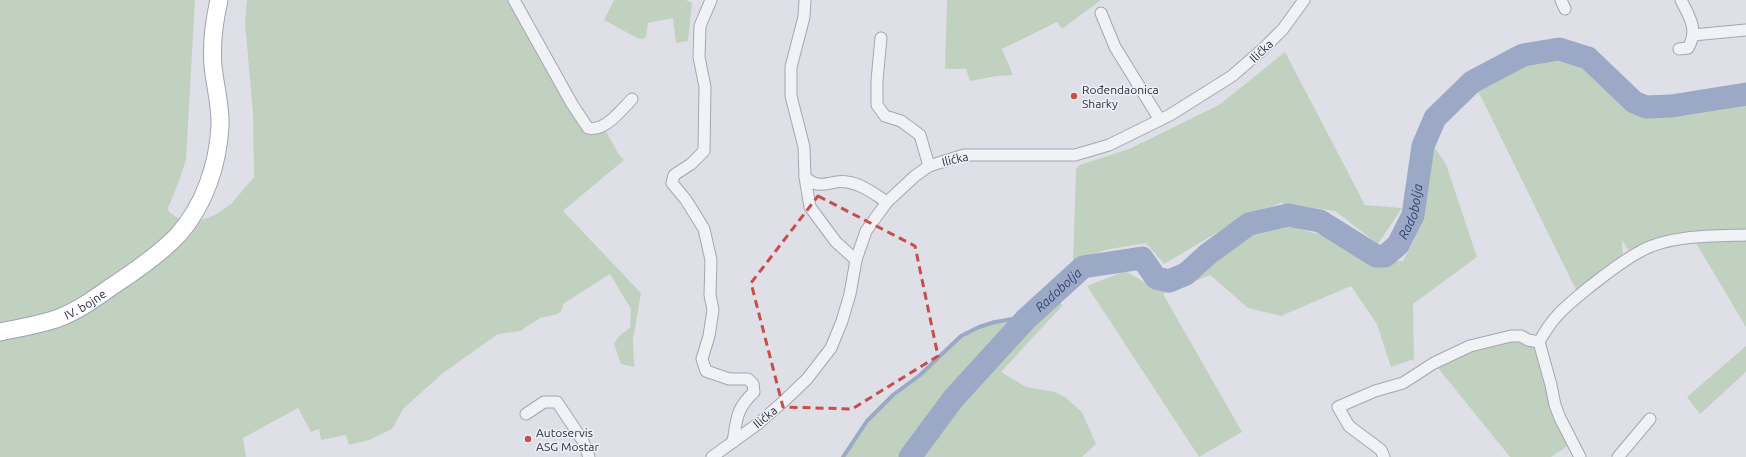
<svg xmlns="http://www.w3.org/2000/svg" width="1746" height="457" viewBox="0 0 1746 457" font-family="Ubuntu,sans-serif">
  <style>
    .green { fill: #c1d1c0 }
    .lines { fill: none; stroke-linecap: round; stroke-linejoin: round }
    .stream { stroke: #9ba8c6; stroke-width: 4 }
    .river { stroke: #9ba8c6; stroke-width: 23 }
    .street-casing { stroke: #a5a6b1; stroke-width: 13 }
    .primary-casing { stroke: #9fa3b3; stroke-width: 19 }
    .street { stroke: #f1f2f6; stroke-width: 11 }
    .primary { stroke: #fff; stroke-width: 17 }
    .marked { fill: none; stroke: #c74f49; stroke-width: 3; stroke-dasharray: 8 5; stroke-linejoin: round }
    .poi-dot { fill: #c74f49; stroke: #eef0f5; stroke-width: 1.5 }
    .labels { text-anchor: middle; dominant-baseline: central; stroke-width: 3; stroke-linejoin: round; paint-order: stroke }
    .street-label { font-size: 12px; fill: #292c3e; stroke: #eef0f5 }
    .poi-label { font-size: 12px; fill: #292c3e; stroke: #eef0f5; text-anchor: start }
    .water-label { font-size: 13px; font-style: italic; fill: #354370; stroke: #eef0f5 }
  </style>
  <rect width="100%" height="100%" fill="#dfe0e7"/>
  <g class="green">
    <path d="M0,0H195L186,160L178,184L168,208L169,212L188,225L215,215L231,204L254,177L253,114L245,22L247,0H514L588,128L605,130C612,140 615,151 624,160L563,211L641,293L633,340L634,367L621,364L614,344L619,336L630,328L631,309L610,274L563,304L562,310L558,314L540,318L520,331L498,334L443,373L403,409L392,429L369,440L349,445L346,435L321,440L319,429L311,432L298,408L243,438L246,457H0Z"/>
    <polygon points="614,0 686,0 692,3 688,41 676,43 673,18 648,23 646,38 639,39 604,20"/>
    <polygon points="947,0 1101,0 1062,29 1057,22 1002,49 1013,75 997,76 970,81 966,69 945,69"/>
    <polygon points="1559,49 1588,58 1634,102 1646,107 1671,106 1746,94 1746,327 1693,238 1664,240 1628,250 1622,239 1623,261 1578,294 1483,101 1472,82 1523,55"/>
    <polygon points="1285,52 1365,205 1402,208 1378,244 1335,211 1280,203 1225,228 1164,264 1146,243 1105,250 1073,263 1076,169 1080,165 1129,149 1219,105"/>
    <polygon points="1431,142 1446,164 1477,257 1413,304 1414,359 1391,367 1377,324 1351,286 1281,316 1248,308 1210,275 1163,294 1242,432 1199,457 1087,286 1125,271 1148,284 1169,286 1205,268 1253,233 1290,226 1331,238 1371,262 1403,261 1414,240"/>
    <polygon points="1051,295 1063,305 1001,372 1026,387 1055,392 1065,397 1082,412 1096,444 1082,457 843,457 867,421 893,395 920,375 961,336 979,327 995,322 1013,319 1026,319"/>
    <polygon points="1502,339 1539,342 1572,443 1551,457 1510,457 1434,363"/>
    <polygon points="1746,346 1746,372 1700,414 1687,397"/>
  </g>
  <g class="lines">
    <polyline class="stream" points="843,457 867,421 893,395 920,375 961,336 979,327 995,322 1013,319 1026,319"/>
    <path class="river" id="s1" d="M910,457L953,399L1026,319L1083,267L1142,258L1156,278L1169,281L1186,274L1208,254L1249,224L1288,215L1320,221L1376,256H1385L1398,245L1413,215L1423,146L1435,118L1472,82L1523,55L1559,49L1588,58L1634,102L1646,107L1671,106L1746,94"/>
    <defs>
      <g id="street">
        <path d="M514,0L572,104L588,128C605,132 621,110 632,99"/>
        <path d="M711,0L700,26L699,57L705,87L704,151L691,164L674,175L672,183L686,200L704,229L711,260L710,295L713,310L709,336L702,359L706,371L729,379H748L753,384L754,392C736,409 737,418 733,442"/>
        <polyline points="805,0 804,17 791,67 791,96 804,147 805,177 810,207 836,242 856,260"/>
        <polyline points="1561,0 1565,9"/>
        <polyline points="1101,13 1115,47 1160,120"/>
        <polyline points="1693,35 1746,30"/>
        <polyline points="881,38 877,80 877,105 885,116 901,121 920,135 929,166"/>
        <path d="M1679,49L1688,48C1699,30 1689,16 1681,0"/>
        <path d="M805,177C821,192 830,179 847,182C862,184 874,194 887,202"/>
        <polyline points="1539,342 1551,385 1555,405 1560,418 1580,457"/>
        <polyline points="526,414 544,402 557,402 583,441 589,457"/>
        <polyline points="712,457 759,423 785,400 807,379 831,348 842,321 850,294 856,260 866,231 887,202 915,176 929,166 964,155 1075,155 1109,145 1170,115 1232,76 1263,49 1283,29 1304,0"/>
        <path d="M1384,457L1381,450L1349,426L1338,407L1375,391L1403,383L1434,363L1470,346L1511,336H1521L1528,340L1539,342C1553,316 1566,306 1588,288C1605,275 1622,261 1641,251C1669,235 1714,236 1746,235"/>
        <polyline points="1618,457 1650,419"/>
      </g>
      <g id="primary">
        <path id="s2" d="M0,332C19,328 38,325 56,319C76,312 94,299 111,287C134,272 159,255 178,235C204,206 218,165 220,126C221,107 215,86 213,66C211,43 214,22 219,0"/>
      </g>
    </defs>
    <use href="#street" class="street-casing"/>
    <use href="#primary" class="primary-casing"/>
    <use href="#street" class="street"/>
    <use href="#primary" class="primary"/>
  </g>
  <path class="marked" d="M818,196L915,246L938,356L852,409L783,407L751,283Z"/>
  <g class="poi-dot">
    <circle cx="1074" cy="96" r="4"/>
    <circle cx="528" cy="439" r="4"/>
  </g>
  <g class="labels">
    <g class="street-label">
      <text transform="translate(1261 51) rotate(-43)">Ilićka</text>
      <text transform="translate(955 159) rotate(-13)">Ilićka</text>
      <text stroke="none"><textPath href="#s2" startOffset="90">IV. bojne</textPath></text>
      <text transform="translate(765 417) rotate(-40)">Ilićka</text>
    </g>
    <g class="poi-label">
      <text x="1082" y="89">Rođendaonica<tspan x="1082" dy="14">Sharky</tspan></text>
      <text x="536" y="432">Autoservis<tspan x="536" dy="14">ASG Mostar</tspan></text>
    </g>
    <g class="water-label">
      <text stroke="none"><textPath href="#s1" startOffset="655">Radobolja</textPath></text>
      <text stroke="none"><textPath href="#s1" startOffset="224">Radobolja</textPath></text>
    </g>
  </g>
</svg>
